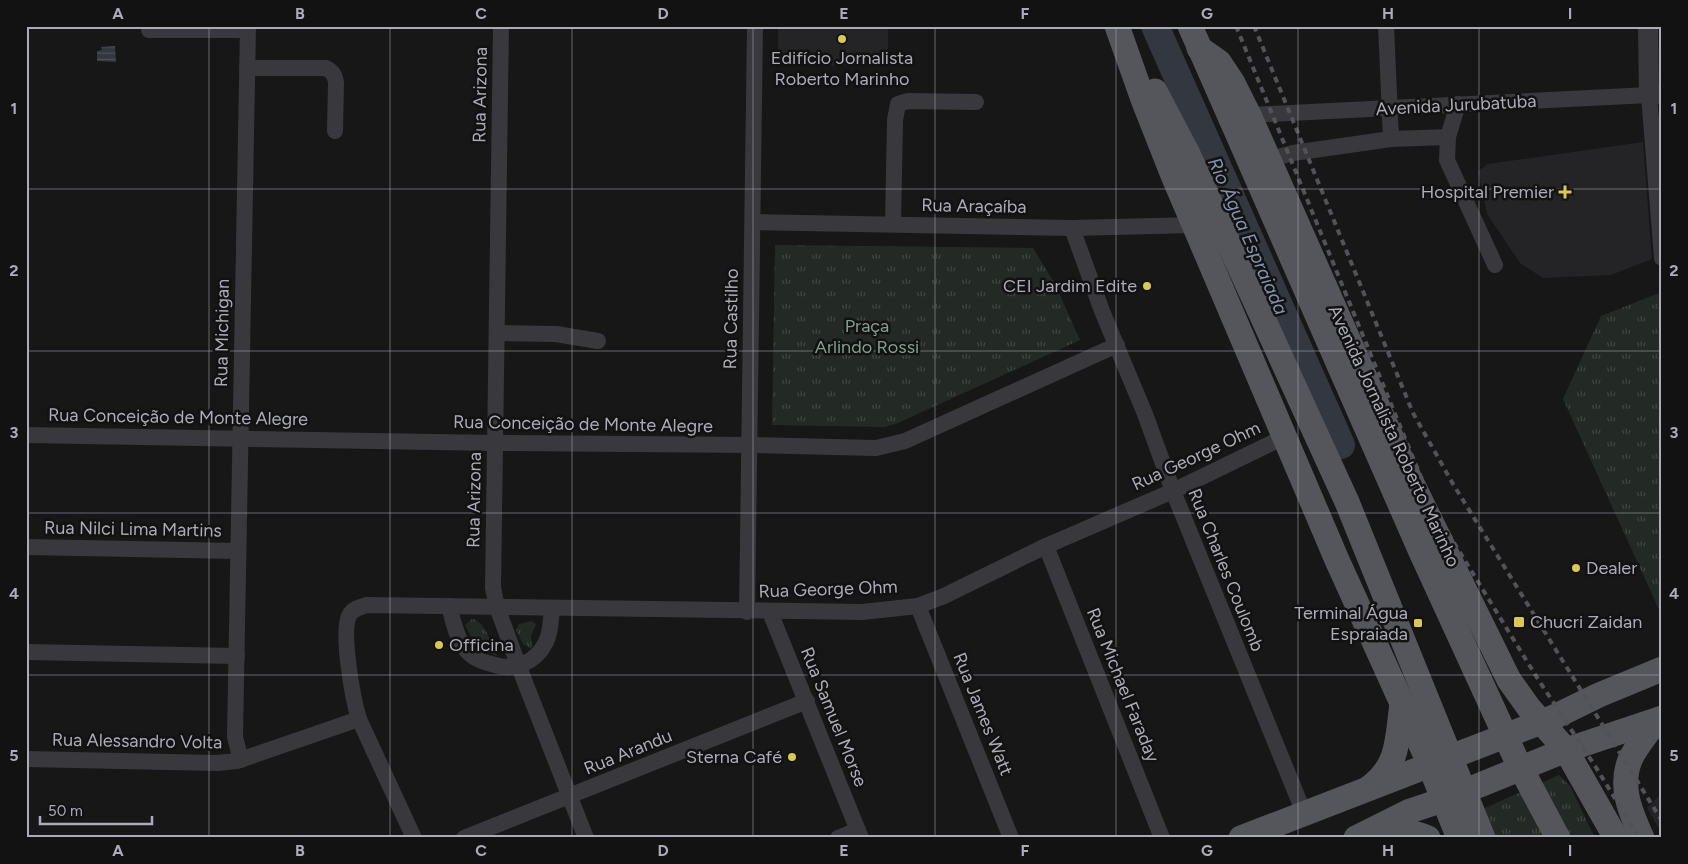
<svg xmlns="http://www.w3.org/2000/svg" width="1688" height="864" viewBox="0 0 1688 864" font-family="Figtree,sans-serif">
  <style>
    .built { fill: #242325 }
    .grass { fill: url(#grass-tufts) }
    .water { fill: url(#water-rules) }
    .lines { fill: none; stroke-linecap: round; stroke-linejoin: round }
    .river { stroke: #323740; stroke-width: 28 }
    .minor { stroke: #39383d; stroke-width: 16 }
    .tertiary { stroke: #39383d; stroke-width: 20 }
    .primary { stroke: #55555c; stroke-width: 25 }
    .rail { stroke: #525258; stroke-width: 4; stroke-dasharray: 6 5; stroke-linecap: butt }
    .primary-bridge { stroke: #55555c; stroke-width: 25 }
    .grid { fill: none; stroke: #abacb7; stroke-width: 1; stroke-opacity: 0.55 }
    .poi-dot { fill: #dbc94c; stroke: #121213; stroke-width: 2 }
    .labels { text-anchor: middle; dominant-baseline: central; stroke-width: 5; stroke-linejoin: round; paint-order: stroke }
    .poi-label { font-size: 18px; fill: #abacb7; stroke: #121213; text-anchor: end }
    .street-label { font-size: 18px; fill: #abacb7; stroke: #121213 }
    .park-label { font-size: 18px; fill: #849f8b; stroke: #121213 }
    .water-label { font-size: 19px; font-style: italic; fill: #8693ad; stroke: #121213 }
    .neatline { fill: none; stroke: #abacb7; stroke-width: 2 }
    .grid-label { font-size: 16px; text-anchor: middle; font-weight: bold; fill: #abacb7 }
  </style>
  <defs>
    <pattern id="grass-tufts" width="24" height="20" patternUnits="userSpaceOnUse" patternTransform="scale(1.25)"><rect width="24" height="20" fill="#232a25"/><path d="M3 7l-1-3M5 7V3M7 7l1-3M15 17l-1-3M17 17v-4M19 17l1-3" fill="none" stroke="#404642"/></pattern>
    <pattern id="water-rules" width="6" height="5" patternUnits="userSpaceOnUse" patternTransform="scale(1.25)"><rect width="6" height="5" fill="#323740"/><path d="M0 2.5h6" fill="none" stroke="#4d5159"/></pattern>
  </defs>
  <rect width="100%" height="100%" fill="#171718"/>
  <g class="built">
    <polygon points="778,26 888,26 888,66 778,65"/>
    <polygon points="1643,142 1652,259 1611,275 1543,278 1520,263 1487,214 1478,171 1488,164"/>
    <polygon points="1662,793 1662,834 1647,808"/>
  </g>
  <g class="grass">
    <polygon points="775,245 1033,248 1055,284 1080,340 898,423 885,427 772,425"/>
    <polygon points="1662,292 1662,616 1563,399 1601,316"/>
    <path d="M472,619H474L481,624L486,631L497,656C475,647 476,645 465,625Z"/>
    <polygon points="532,621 536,624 531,636 532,648 531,649 523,644 516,630 519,624"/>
    <polygon points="1559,775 1570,786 1595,838 1454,838 1449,824"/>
  </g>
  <polygon class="water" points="115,46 116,62 97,61 97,51 102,50 101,47"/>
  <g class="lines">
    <polyline class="river" points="1155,26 1341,445"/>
    <g class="minor">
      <polyline points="501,26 493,588 497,607 519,667 586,838"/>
      <polyline points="1386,26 1391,139"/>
      <polyline points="149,30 248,30"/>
      <path d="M247,68H326C333,72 335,75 336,83L335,131"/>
      <polyline points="1458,104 1448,137 1447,160 1495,265"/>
      <polyline points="1249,115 1649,95 1662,258"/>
      <polyline points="1270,159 1293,153 1391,139 1448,137"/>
      <polyline points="753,222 1072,228 1195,225"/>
      <polyline points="893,224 895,120 898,104 908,101 976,102"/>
      <polyline points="1072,228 1102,311 1145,414 1173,491 1304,813"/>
      <polyline points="497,333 556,334 598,341"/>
      <polyline points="26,435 495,443 749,445 876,448 905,441 1117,345"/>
      <polyline points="1046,546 1162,838"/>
      <polyline points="26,547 238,551"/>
      <path d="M449,606C453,620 456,637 465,649C473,659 483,662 495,665C516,671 536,662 546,642C551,632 551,619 552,608"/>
      <polyline points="918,606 1011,838"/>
      <polyline points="747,612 755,26"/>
      <polyline points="770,612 861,838"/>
      <polyline points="26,652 237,656"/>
      <polyline points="26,759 217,763 237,761 359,719"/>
      <polyline points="241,760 235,737 248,26"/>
      <path d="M414,838L359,719C353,700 340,629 350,614C354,608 360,607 367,605L862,612L918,606L944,596L1046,546L1173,491L1284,437"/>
      <polyline points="464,838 807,701"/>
      <polyline points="838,838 858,830"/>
    </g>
    <polyline class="tertiary" points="1648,26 1649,95 1662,94"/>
    <g class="primary">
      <polyline points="1117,26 1144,102 1172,173 1337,560 1426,756 1459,838"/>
      <polyline points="1190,26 1231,119"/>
      <polyline points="1199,48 1219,62 1233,83 1249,115 1409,477 1509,680 1529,708 1566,750 1616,838"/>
      <polyline points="1155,91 1187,152"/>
      <path d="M1370,787C1400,765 1397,737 1402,704"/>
      <path d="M1372,833C1391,831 1411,830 1428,838"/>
      <polyline points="1241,838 1554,717 1599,695 1662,669"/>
      <polyline points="1356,838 1410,811 1443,800 1566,750 1662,718"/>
      <path d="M1642,838C1631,813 1619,787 1630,760C1636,746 1648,733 1656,721"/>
    </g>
    <g class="rail">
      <polyline points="1236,26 1423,482 1448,533 1536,676 1597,769 1639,838"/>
      <polyline points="1254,26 1413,413 1453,484 1662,821"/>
    </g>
    <g class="primary-bridge">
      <polyline points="1231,119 1421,552 1516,759 1558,838"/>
      <polyline points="1187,152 1347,502 1483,838"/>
    </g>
  </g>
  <path class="grid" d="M209,26V838M390,26V838M572,26V838M753,26V838M935,26V838M1116,26V838M1298,26V838M1479,26V838M26,189H1662M26,351H1662M26,513H1662M26,675H1662"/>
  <g class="poi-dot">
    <circle cx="842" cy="39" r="5"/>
    <path d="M1562.5 184.5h5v5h5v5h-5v5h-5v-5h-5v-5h5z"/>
    <circle cx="1147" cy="286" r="5"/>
    <circle cx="1576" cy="568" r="5"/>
    <rect x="1513" y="616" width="12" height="12" rx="2.5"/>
    <rect x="1413" y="618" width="10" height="10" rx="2.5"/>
    <circle cx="439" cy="645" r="5"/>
    <circle cx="792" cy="757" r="5"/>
  </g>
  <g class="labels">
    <g class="poi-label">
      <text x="842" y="58" text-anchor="middle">Edifício Jornalista<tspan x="842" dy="21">Roberto Marinho</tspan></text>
      <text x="1554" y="192">Hospital Premier</text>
      <text x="1137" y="286">CEI Jardim Edite</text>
      <text x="1586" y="568" text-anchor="start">Dealer</text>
      <text x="1408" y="613">Terminal Água<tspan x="1408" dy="21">Espraiada</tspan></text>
      <text x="1530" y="622" text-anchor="start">Chucri Zaidan</text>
      <text x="449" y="645" text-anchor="start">Officina</text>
      <text x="782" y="757">Sterna Café</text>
    </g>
    <g class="street-label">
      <text transform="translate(480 95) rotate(-89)">Rua Arizona</text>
      <text transform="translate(1456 105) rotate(-3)">Avenida Jurubatuba</text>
      <text transform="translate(974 206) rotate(1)">Rua Araçaíba</text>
      <text transform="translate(731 319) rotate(-89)">Rua Castilho</text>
      <text transform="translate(222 333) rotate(-89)">Rua Michigan</text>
      <text transform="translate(178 417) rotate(1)">Rua Conceição de Monte Alegre</text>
      <text transform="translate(583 424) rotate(1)">Rua Conceição de Monte Alegre</text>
      <text transform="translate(1394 436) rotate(65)">Avenida Jornalista Roberto Marinho</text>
      <text transform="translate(1196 456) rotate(-25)">Rua George Ohm</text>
      <text transform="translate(474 500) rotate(-89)">Rua Arizona</text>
      <text transform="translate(133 529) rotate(1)">Rua Nilci Lima Martins</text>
      <text transform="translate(1226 570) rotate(68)">Rua Charles Coulomb</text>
      <text transform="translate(828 589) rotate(-2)">Rua George Ohm</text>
      <text transform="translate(1123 685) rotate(68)">Rua Michael Faraday</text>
      <text transform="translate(983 714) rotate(68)">Rua James Watt</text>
      <text transform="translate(834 717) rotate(68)">Rua Samuel Morse</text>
      <text transform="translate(137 741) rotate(1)">Rua Alessandro Volta</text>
      <text transform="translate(628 752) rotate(-22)">Rua Arandu</text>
    </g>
    <g class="park-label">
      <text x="867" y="326">Praça<tspan x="867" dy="21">Arlindo Rossi</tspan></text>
    </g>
    <g class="water-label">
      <text transform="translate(1248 236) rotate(66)">Rio Água Espraiada</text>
    </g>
  </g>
  <rect width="1688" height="864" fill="none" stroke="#121213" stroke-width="55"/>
  <path d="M40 816v8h112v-8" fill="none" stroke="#abacb7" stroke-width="2.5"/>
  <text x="48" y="816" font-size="15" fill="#abacb7" stroke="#121213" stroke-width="4" paint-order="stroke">50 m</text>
  <rect x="28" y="28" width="1632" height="808" class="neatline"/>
  <g class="grid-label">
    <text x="118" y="19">A</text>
    <text x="300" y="19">B</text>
    <text x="481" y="19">C</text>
    <text x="663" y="19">D</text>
    <text x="844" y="19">E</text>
    <text x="1025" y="19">F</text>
    <text x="1207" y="19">G</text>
    <text x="1388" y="19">H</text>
    <text x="1570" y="19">I</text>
    <text x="14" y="114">1</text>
    <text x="1674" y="114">1</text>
    <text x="14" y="276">2</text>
    <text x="1674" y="276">2</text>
    <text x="14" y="438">3</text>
    <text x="1674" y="438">3</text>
    <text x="14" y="599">4</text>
    <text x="1674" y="599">4</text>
    <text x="14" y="761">5</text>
    <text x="1674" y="761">5</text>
    <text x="118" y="856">A</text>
    <text x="300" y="856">B</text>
    <text x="481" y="856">C</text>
    <text x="663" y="856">D</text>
    <text x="844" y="856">E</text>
    <text x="1025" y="856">F</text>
    <text x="1207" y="856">G</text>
    <text x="1388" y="856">H</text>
    <text x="1570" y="856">I</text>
  </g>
</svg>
